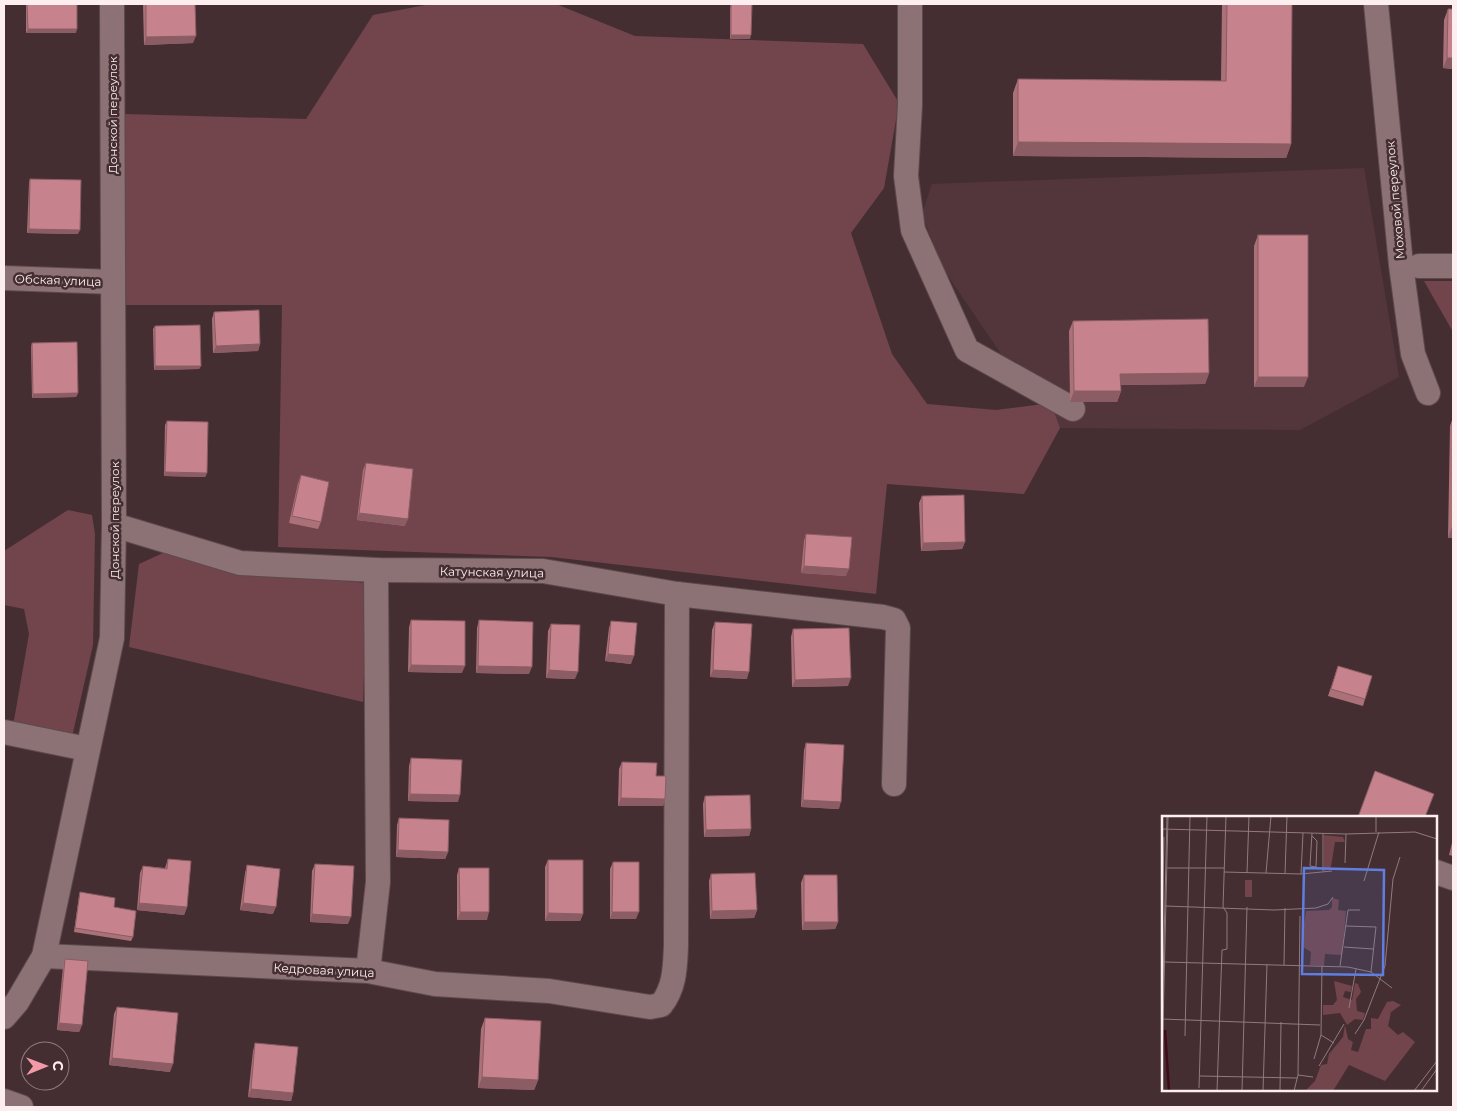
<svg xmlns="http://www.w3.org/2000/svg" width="1457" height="1111" viewBox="0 0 1457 1111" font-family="Montserrat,sans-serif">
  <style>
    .built { fill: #53363b }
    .green { fill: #71454b }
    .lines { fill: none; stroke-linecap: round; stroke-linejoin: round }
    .minor-casing { stroke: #5d4a4d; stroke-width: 26 }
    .minor { stroke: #8c7275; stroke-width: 24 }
    .wall { fill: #ab7179 }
    .shaded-wall { fill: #8b5c63 }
    .building { fill: #c7838d; stroke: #8b5c63 }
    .labels { text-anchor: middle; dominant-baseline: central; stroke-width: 5; stroke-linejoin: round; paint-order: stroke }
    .street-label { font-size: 12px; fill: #fdeef0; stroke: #452e32 }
    .inset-river { fill: none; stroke: #420a19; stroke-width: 2.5 }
    .inset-road { fill: none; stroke: #8f7b7e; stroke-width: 1 }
    .view { fill: #607edf; fill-opacity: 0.15; stroke: #607edf; stroke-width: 2.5 }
    .inset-edge { fill: none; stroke: #fdeef0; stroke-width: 2.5 }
  </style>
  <rect width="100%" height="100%" fill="#452e32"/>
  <polygon class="built" points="1364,168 1399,377 1300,430 1060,428 1051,403 1050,382 1001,354 942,267 922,214 932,184"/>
  <g class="green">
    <polygon points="431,4 556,4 635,36 863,44 899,103 884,188 851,233 892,354 927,404 996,410 1051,403 1060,428 1024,494 887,484 876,594 551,557 278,547 282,305 122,305 124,114 306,119 373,15"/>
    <polygon points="1424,281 1453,281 1453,332"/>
    <polygon points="68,510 92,515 95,534 93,645 72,737 13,726 29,634 24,609 4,605 4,551"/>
    <polygon points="165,552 238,572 367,583 363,702 129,647 139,564"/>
  </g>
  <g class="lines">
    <defs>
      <g id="minor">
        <polyline points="910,4 910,105 906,176 913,230 967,350 1073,409"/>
        <polyline points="1376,4 1401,265 1413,354 1428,393"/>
        <polyline points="1419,266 1453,266"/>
        <polyline points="4,278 113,282"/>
        <polyline points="114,525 240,563 376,570 543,571 677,594 883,617 894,620 898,628 894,784"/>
        <polyline points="4,732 87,749"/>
        <polyline points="1436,872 1453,878"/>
        <path d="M44,956L368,971L435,984L549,991L650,1007L661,1005C675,987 675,968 676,946L677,594"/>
        <polyline points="368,971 378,882 376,570"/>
        <polyline points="4,1017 17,1002 44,956 112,638 114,525 112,4"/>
        <polyline points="4,1101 21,1107"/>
      </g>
    </defs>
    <use href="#minor" class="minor-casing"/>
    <use href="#minor" class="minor"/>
  </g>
  <g class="wall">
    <polygon points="26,4 77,4 76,33 26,33"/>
    <polygon points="143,4 195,4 193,43 144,45"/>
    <polygon points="731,4 750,39 730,39 730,8"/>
    <polygon points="1222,4 1292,4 1291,144 1286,158 1013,156 1013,93 1018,79 1221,81"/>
    <polygon points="1448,9 1453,9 1453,69 1443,68 1444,20"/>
    <polygon points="30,179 78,234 27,233 29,183"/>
    <polygon points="1258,235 1304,387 1254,387 1254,246"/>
    <polygon points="214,312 260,344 258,351 213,353 212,319"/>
    <polygon points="1073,321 1209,373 1205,384 1121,385 1121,391 1117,402 1070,402 1069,331"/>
    <polygon points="155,326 201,366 199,369 154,370 153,329"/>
    <polygon points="32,343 78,393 76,397 32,398 31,347"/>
    <polygon points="1453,417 1453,538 1448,538 1450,426"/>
    <polygon points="167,421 207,473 205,477 164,476 165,425"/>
    <polygon points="366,463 405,526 357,520 363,470"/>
    <polygon points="301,475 321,522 318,529 289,523 298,483"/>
    <polygon points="922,496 965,542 962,549 921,551 919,503"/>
    <polygon points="806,534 846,576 801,573 804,541"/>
    <polygon points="411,620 462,673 408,672 409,627"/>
    <polygon points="479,620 529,674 476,673 477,628"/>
    <polygon points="611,621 631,664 605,661 609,628"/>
    <polygon points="715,622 747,679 710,677 712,630"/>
    <polygon points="551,624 575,679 546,678 548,631"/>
    <polygon points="793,629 848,686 792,687 791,637"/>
    <polygon points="1338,666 1365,699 1363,706 1328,696"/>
    <polygon points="806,743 839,809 801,807 804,750"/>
    <polygon points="411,758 458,802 408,801 409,766"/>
    <polygon points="622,762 656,776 665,799 663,806 618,806 619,769"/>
    <polygon points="705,796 751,829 749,836 704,837 703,804"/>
    <polygon points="399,818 448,852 445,859 396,857 397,825"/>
    <polygon points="1453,839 1453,856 1449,855"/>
    <polygon points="168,859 187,907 184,915 137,910 140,873 143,866 165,868"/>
    <polygon points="548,860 583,914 580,921 545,921 545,867"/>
    <polygon points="613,862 636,919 610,919 610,869"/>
    <polygon points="315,864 348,924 310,922 312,871"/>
    <polygon points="247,865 273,914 240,910 245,873"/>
    <polygon points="459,868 487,920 457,920 457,875"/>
    <polygon points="711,874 757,910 754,918 710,919 709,881"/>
    <polygon points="804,875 838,922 835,929 802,930 801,883"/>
    <polygon points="80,892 114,907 133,937 131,941 74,932 79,896"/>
    <polygon points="65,959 82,1025 79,1032 57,1030 63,967"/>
    <polygon points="117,1007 170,1072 109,1065 114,1014"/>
    <polygon points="485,1018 538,1080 534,1090 478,1088 481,1029"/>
    <polygon points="255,1043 293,1093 291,1101 248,1097 253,1051"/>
  </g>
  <g class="shaded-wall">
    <polygon points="28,29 77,29 76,33 26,33"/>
    <polygon points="731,35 751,35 750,39 730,39"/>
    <polygon points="196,36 193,43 144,45 146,37"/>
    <polygon points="1447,58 1453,58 1453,69 1443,68"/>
    <polygon points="1018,142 1291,144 1286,158 1013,156"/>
    <polygon points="29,229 80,230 78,234 27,233"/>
    <polygon points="260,344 258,351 213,353 216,346"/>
    <polygon points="155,366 201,366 199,369 154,370"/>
    <polygon points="1209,373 1205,384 1117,385 1120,374"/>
    <polygon points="1258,377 1308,377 1304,387 1254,387"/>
    <polygon points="1074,391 1121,391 1117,402 1070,402"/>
    <polygon points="78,393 76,397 32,398 33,394"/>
    <polygon points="165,472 207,473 205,477 164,476"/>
    <polygon points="359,513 408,519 405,526 357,520"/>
    <polygon points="1453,524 1453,538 1448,538"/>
    <polygon points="965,542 962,549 921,551 923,543"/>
    <polygon points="804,566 849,569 846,576 801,573"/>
    <polygon points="608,654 634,656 631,664 605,661"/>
    <polygon points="411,665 465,666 462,673 408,672"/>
    <polygon points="478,666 532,667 529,674 476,673"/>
    <polygon points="549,670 578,672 575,679 546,678"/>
    <polygon points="713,670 749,672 747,679 710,677"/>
    <polygon points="851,678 848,686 792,687 795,680"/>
    <polygon points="410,794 460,795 458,802 408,801"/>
    <polygon points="621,798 665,799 663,806 618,806"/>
    <polygon points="803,800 841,802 839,809 801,807"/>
    <polygon points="751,829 749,836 704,837 706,830"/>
    <polygon points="398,850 448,852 445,859 396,857"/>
    <polygon points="139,903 187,907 184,915 137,910"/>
    <polygon points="243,903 276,907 273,914 240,910"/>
    <polygon points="757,910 754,918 710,919 712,911"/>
    <polygon points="460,912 489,912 487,920 457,920"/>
    <polygon points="612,912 639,912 636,919 610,919"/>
    <polygon points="548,913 583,914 580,921 545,921"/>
    <polygon points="312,914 351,917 348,924 310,922"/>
    <polygon points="804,922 838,922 835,929 802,930"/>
    <polygon points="59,1023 82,1025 79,1032 57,1030"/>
    <polygon points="112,1058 173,1064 170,1072 109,1065"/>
    <polygon points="482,1077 538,1080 534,1090 478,1088"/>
    <polygon points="251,1089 293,1093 291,1101 248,1097"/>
  </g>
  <g class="building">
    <polygon points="27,4 77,4 77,29 28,29"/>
    <polygon points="146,4 195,4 196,36 146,37"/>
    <polygon points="731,4 752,4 751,35 731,35"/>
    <polygon points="1227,4 1292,4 1291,144 1018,142 1018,79 1226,81"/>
    <polygon points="1448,9 1453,9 1453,58 1447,58"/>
    <polygon points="30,179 81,180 80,230 29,229"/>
    <rect x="1258" y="235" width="50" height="142"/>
    <polygon points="259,310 260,344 216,346 214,312"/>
    <polygon points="1208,319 1209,373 1120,374 1121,391 1074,391 1073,321"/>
    <polygon points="200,325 201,366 155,366 155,326"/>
    <polygon points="77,342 78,393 33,394 32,343"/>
    <polygon points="167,421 208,422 207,473 165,472"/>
    <polygon points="366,463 413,469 408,519 359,513"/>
    <polygon points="301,475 329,482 321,522 292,516"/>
    <polygon points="964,495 965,542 923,543 922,496"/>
    <polygon points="806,534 852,537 849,569 804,566"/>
    <polygon points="411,620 465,621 465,666 411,665"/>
    <polygon points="479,620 533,622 532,667 478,666"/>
    <polygon points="611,621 637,623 634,656 608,654"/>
    <polygon points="715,622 752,624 749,672 713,670"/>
    <polygon points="551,624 580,625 578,672 549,670"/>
    <polygon points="849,628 851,678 795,680 793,629"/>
    <polygon points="1338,666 1372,676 1365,699 1331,689"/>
    <polygon points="806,743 844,745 841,802 803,800"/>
    <polygon points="411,758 462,760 460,795 410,794"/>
    <polygon points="622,762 657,763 656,776 666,776 665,799 621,798"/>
    <polygon points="1375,771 1434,794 1425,817 1358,817"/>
    <polygon points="750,795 751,829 706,830 705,796"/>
    <polygon points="399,818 449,820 448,852 398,850"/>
    <polygon points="168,859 191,861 187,907 139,903 143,866 167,869"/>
    <polygon points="548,860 583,860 583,914 548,913"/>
    <polygon points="613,862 639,862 639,912 612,912"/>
    <polygon points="315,864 354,866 351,917 312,914"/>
    <polygon points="247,865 280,869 276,907 243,903"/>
    <polygon points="459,868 489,868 489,912 460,912"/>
    <polygon points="755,873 757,910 712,911 711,874"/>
    <polygon points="804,875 837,875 838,922 804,922"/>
    <polygon points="80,892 115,898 114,907 136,911 133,937 75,928"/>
    <polygon points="65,959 88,961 82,1025 59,1023"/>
    <polygon points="117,1007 178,1013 173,1064 112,1058"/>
    <polygon points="485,1018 541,1021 538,1080 482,1077"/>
    <polygon points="255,1043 298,1047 293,1093 251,1089"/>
  </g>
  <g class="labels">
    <g class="street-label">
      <text transform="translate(112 115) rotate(-90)">Донской переулок</text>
      <text transform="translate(1395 200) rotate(-95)">Моховой переулок</text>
      <text transform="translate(58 280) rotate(2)">Обская улица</text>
      <text transform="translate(114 520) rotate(-90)">Донской переулок</text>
      <text transform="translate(492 572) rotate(1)">Катунская улица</text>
      <text transform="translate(324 970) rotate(3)">Кедровая улица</text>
    </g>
  </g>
  <g transform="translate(1162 816)">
    <rect width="275" height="275" fill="#452e32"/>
    <path d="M162,19L181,21L183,26H173L169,51L162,55ZM83,64H90V81H83ZM170,82L177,84L176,94L184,95L180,139L163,138L162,150L148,149L149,136L141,131L140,121L144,95L167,94L170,91ZM172,165L190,170L189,176L183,175L181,181L190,184L193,167L196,168L199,176L194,183L195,195L203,197L201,204L193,203L185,209L178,197L161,199V189H171L175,184ZM231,185L239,189L229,196L226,210L236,219L241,216L253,226L223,265L187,249L171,275H143L153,265L159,249L165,248L167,238L181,221L183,209L186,223L191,226L189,234L196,236L204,213H209V202L216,203L225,186Z" fill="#71454b"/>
    <path class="inset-river" d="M3,214L7,275"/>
    <path class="inset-road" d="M214,0V16M0,13L184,18L253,16L275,23M150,17L148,50L154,51L155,25L150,20M183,47L184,18M5,52H62M161,55V17M62,56L139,58L170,55M85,57L87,0M104,57L109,0M123,58L125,0M139,58L141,17M202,65L217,16M3,90L112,94L154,92L166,88L171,81M184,110L214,111L209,156M0,114L2,21M182,131L211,133M3,146L186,151L209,156L230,172M122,149L123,92M178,150L186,94H198M187,192L194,153M0,203L158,209M0,210L5,0M193,218L202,204L223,150L231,63L238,41M159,219L172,227M23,220L28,0M152,243L159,219L160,150M157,250L182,208M0,253L6,0M136,259L151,261M38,260L135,262M37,272L45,0M55,275L60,134L65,133V97L61,91L64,0M80,275L85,91M101,275L105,148M118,275L119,206M132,275L136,259L138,100M252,275L275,245M259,275L275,253"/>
    <path class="view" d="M142,52L222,54L221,159L140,158Z"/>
    <rect width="275" height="275" class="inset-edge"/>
  </g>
  <rect width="1457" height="1111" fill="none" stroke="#fdeef0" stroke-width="10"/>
  <g transform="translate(45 1066) rotate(89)"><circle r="24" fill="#452e32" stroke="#8f7b7e"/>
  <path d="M0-4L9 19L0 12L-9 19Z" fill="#f39aa8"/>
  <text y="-8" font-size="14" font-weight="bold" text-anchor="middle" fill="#fdeef0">С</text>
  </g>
</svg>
